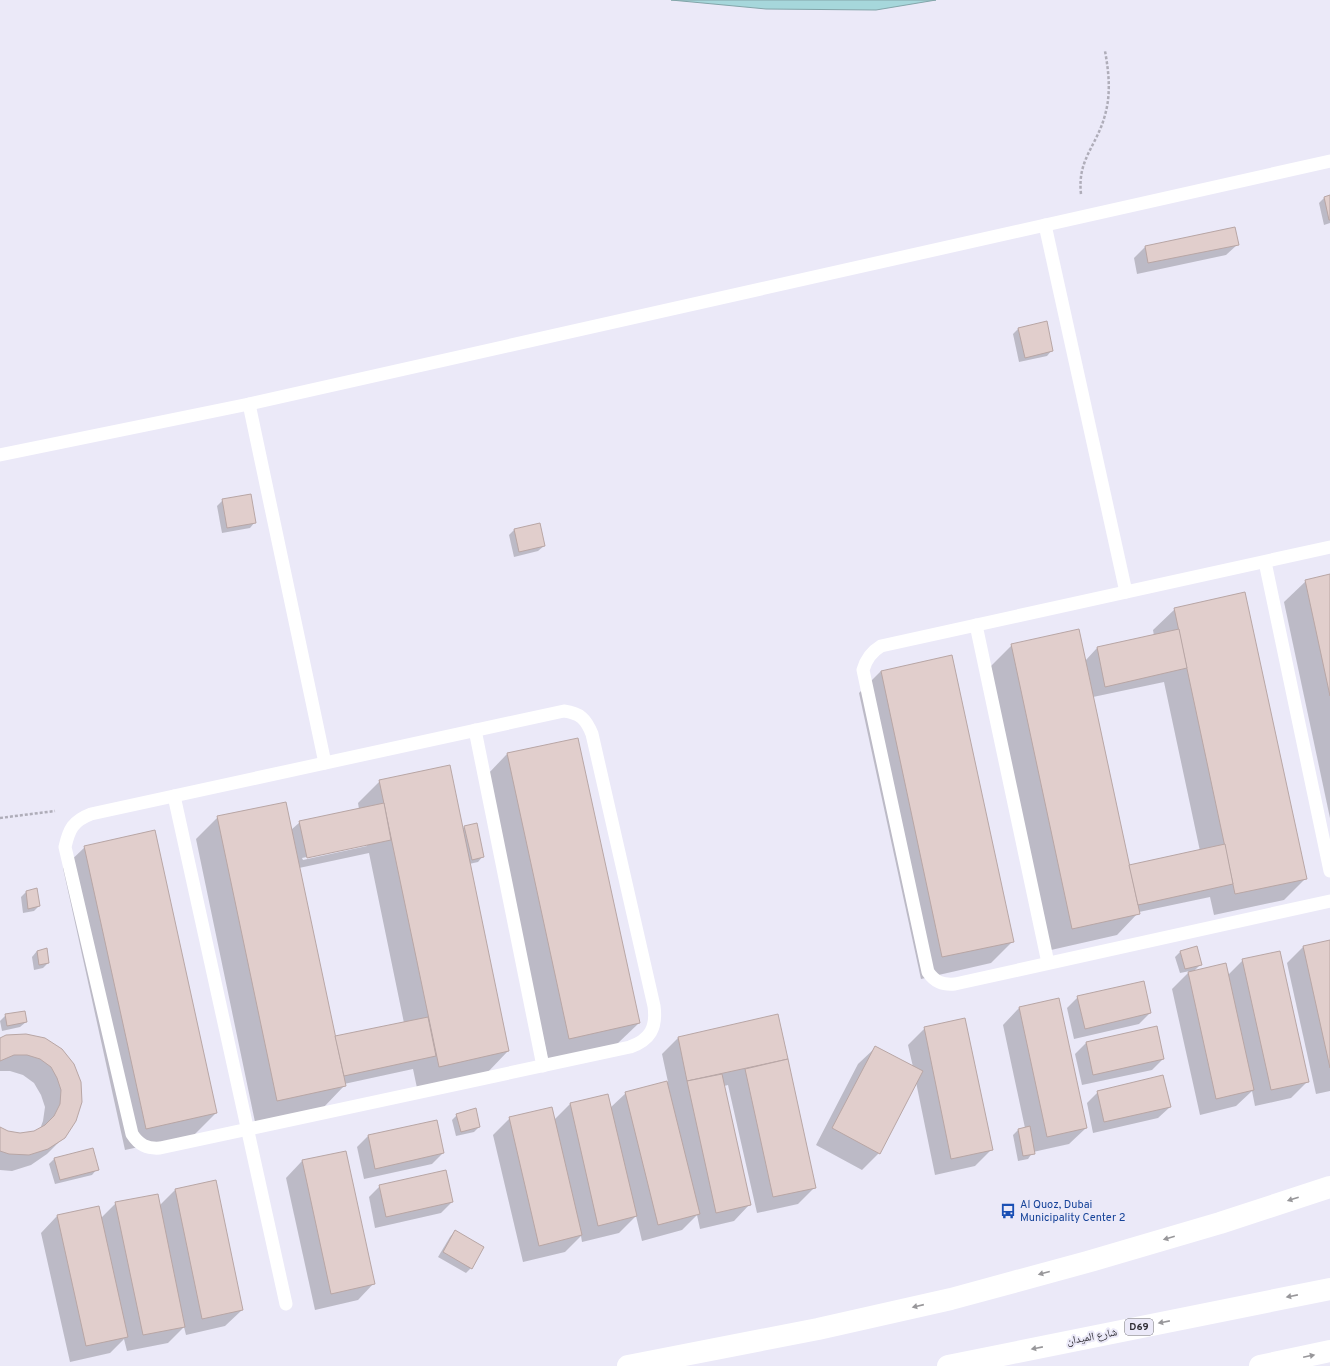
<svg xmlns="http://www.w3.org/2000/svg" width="1330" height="1366" viewBox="0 0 1330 1366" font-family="Overpass,'Noto Naskh Arabic',sans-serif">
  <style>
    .water { fill: #a6d7db; stroke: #83a5a9 }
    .shadow { fill: #0003; fill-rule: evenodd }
    .building { fill: #e1cecc; stroke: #b8a6a5 }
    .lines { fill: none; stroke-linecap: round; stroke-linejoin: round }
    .path { stroke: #afadb9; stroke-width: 2.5; stroke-dasharray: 3 2; stroke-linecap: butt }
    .service { stroke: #fff; stroke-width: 13 }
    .secondary { stroke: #fff; stroke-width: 22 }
    .primary { stroke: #fff; stroke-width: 22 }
    .oneway { fill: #98979a }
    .labels { text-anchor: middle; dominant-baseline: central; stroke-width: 4; stroke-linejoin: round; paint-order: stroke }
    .shield { fill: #ebe9f8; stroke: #686770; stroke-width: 1 }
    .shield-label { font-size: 10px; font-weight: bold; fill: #302f35 }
    .transit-label { font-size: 11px; fill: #164399; stroke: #ebe9f8; text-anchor: start }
    .street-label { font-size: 11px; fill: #302f35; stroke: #ebe9f8 }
  </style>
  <rect width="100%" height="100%" fill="#ebe9f8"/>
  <polygon class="water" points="671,0 936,0 876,10 766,9"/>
  <g class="shadow">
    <polygon points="1330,196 1330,223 1324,225 1319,203 1324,198"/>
    <polygon points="1234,228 1238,244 1226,255 1137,274 1134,258 1145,247"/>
    <polygon points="1018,329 1052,350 1047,356 1019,362 1013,334"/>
    <polygon points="223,500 255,522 250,528 222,533 217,506"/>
    <polygon points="514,530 544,546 538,551 514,557 509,535"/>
    <polygon points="1330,575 1330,818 1284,602 1306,581"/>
    <path d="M1175,609L1306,878L1284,900L1214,915L1210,897L1139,912L1117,935L1051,950L990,667L1012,645L1085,661L1097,648L1154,636L1153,630ZM1164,682L1200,851L1129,866L1093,697Z"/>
    <polygon points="881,671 1013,941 991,963 921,979 859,693"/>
    <polygon points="507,754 639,1023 617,1044 548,1060 486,776"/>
    <path d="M380,781L462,829L464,827L483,856L478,862L469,864L508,1051L487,1073L417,1088L413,1069L344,1084V1086L323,1108L255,1122L196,839L218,817L291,830L300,822L359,809L358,803ZM367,844V846L303,860L302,858ZM369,853L404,1023L334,1037L299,868Z"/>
    <polygon points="85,847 216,1113 194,1135 125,1150 63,868"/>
    <polygon points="26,892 39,906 34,911 23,913 21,897"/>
    <polygon points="1330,941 1330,1091 1316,1094 1287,963 1303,947"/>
    <polygon points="46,950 48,963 43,968 34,970 32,957 37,951"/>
    <polygon points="1181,951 1201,964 1194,971 1228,975 1243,960 1308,1081 1291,1098 1255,1106 1252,1091 1236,1106 1200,1115 1172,989 1190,971 1180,973 1175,957"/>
    <polygon points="1078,997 1150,1013 1139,1024 1074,1039 1067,1008"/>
    <polygon points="1058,999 1086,1128 1069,1144 1033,1152 1028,1159 1018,1161 1013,1135 1018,1130 1025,1128 1003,1025 1019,1008"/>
    <polygon points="6,1015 26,1022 20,1027 2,1031 0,1021"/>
    <polygon points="777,1015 815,1187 798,1204 757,1213 728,1085 724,1086 750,1204 734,1221 700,1229 697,1215 682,1230 642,1241 636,1216 619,1233 582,1242 581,1236 565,1252 523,1262 493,1135 510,1118 554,1120 570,1104 610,1108 626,1093 668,1082 662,1054 678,1038"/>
    <polygon points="925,1028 991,1150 975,1166 935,1175 916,1082 879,1153 862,1170 816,1145 858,1064 875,1048 913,1067 908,1045"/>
    <polygon points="0,1039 45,1039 75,1120 64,1137 47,1154 31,1165 12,1171 0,1170 0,1128 7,1132 20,1134 34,1132 40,1129 43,1121 45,1107 41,1095 34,1083 23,1075 10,1071 0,1071"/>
    <polygon points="1086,1043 1163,1059 1152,1070 1082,1085 1075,1054"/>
    <polygon points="1098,1092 1170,1107 1158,1118 1093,1133 1087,1103"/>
    <polygon points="457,1115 479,1127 474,1132 456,1136 452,1120"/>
    <polygon points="436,1121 443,1153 432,1164 364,1179 357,1147 368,1136"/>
    <polygon points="54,1159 97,1169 92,1175 55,1184 49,1164"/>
    <polygon points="302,1161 374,1283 358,1300 315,1310 286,1178"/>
    <polygon points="380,1186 452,1202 441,1213 375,1228 369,1197"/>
    <polygon points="175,1190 242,1310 225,1326 186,1335 184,1327 168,1343 127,1351 124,1339 110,1353 70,1362 41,1233 57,1216 101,1218 116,1203 159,1206"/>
    <polygon points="455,1231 471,1268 466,1273 438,1257 450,1237"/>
  </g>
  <g class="building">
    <polygon points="1330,195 1330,220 1329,220 1324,197"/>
    <polygon points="1235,227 1239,245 1148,263 1145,246"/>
    <polygon points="1047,321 1053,351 1025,358 1018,328"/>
    <polygon points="251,494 256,523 227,528 222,499"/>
    <polygon points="540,523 545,546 519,552 514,529"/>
    <polygon points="1330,574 1330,696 1305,580"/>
    <polygon points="1245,592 1307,879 1235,894 1174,608"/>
    <polygon points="1079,629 1140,914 1072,929 1011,644"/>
    <polygon points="1179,629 1187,668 1105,687 1097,647"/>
    <polygon points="952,655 1014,942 942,957 881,671"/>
    <polygon points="578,738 640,1023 569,1039 507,753"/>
    <polygon points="450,765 509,1051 439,1067 379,780"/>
    <polygon points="286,802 346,1086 277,1101 217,816"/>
    <polygon points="384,803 391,840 307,858 299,821"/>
    <polygon points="477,823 484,857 472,860 464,826"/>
    <polygon points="155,830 217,1113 146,1129 84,846"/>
    <polygon points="1225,844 1233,884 1138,905 1129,865"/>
    <polygon points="37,888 40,906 28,909 26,891"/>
    <polygon points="1330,940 1330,1068 1303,946"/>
    <polygon points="1197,946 1202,965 1185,969 1180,951"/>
    <polygon points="47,948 49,963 39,965 37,951"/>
    <polygon points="1280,951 1309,1082 1271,1090 1242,959"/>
    <polygon points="1226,963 1254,1090 1216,1099 1188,972"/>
    <polygon points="1144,981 1151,1013 1085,1029 1077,996"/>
    <polygon points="1059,998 1087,1128 1047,1137 1019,1007"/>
    <polygon points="25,1011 27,1022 7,1026 5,1014"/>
    <polygon points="778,1014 788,1059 687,1081 678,1037"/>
    <polygon points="428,1017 436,1056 344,1076 335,1036"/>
    <polygon points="965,1018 993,1150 951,1159 924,1027"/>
    <polygon points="1157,1026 1164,1059 1093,1075 1086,1042"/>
    <polygon points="26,1034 45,1038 62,1049 74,1064 81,1082 82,1102 76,1121 65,1138 48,1149 29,1155 9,1154 0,1151 0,1127 8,1131 20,1133 34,1131 45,1125 54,1116 60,1104 61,1090 57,1078 51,1067 40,1059 27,1055 14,1055 0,1061 0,1038 6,1035"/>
    <polygon points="875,1046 923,1071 880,1154 832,1128"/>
    <polygon points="788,1059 816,1188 773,1197 745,1069"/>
    <polygon points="722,1074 751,1205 716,1213 687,1081"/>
    <polygon points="1163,1075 1171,1107 1104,1122 1097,1091"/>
    <polygon points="667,1081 700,1214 658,1225 625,1092"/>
    <polygon points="608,1094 637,1216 598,1226 570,1103"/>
    <polygon points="552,1107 582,1235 539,1246 509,1117"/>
    <polygon points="476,1108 480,1127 461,1132 456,1114"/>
    <polygon points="437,1120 444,1153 375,1169 368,1135"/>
    <polygon points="1030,1126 1035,1154 1023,1156 1018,1129"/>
    <polygon points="93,1148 99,1170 60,1180 54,1158"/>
    <polygon points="346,1151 375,1284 331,1294 302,1160"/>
    <polygon points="446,1170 453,1202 386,1217 379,1185"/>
    <polygon points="216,1180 243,1310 202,1319 175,1189"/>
    <polygon points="158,1194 185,1327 143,1335 115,1202"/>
    <polygon points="99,1206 128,1337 86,1346 57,1215"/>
    <polygon points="455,1230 484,1247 472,1269 443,1252"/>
  </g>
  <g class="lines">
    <g class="path">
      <path d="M1081,194C1077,159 1097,146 1105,115C1111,94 1109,73 1105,51"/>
      <polyline points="0,818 55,811"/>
    </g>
    <g class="service">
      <polyline points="1045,225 1126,592"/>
      <polyline points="249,404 325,763"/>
      <polyline points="0,455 249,404 1330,161"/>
      <path d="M1330,547L881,646C871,652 866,659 863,670L928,972C935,982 942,985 955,984L1330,901"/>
      <polyline points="1265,562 1330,871"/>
      <polyline points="976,625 1048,963"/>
      <path d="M564,711C580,713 586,719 592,734L654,1006C657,1028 650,1040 630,1047L160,1148C147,1149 139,1145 132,1134L65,847C69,829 73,821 91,814Z"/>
      <polyline points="475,730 543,1066"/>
      <polyline points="174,796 286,1304"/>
    </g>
    <polyline class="secondary" points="628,1366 818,1329 951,1299 1087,1262 1220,1223 1330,1187"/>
    <g class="primary">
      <polyline points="948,1366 1330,1289"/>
      <polyline points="1260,1366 1330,1351"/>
    </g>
  </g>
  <defs><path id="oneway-solid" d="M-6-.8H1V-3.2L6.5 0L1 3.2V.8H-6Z"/></defs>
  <g class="oneway">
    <use href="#oneway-solid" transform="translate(1293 1199) rotate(162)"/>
    <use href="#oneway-solid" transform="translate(1169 1238) rotate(164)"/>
    <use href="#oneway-solid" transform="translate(1044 1273) rotate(165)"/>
    <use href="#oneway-solid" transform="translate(1292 1296) rotate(169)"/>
    <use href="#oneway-solid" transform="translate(918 1306) rotate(167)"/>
    <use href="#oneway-solid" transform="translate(1164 1322) rotate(169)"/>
    <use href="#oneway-solid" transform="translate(1037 1348) rotate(169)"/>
    <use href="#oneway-solid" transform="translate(1309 1356) rotate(-12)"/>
  </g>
  <defs>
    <symbol id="bus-bare" viewBox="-9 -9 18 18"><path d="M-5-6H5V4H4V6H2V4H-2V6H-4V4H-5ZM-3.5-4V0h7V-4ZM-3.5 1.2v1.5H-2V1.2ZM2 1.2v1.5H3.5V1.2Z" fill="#1a4fb4" stroke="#ebe9f8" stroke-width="2.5" paint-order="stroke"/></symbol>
  </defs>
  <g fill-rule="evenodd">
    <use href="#bus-bare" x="997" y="1200" width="22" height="22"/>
  </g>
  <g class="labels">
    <rect class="shield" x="1125" y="1319" width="28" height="16" rx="3"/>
    <g class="shield-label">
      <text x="1139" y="1327">D69</text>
    </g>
    <g class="transit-label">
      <text x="1020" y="1205">Al Quoz, Dubai<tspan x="1020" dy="13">Municipality Center 2</tspan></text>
    </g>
    <g class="street-label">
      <text transform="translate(1092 1337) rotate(-11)">شارع الميدان</text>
    </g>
  </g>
</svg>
